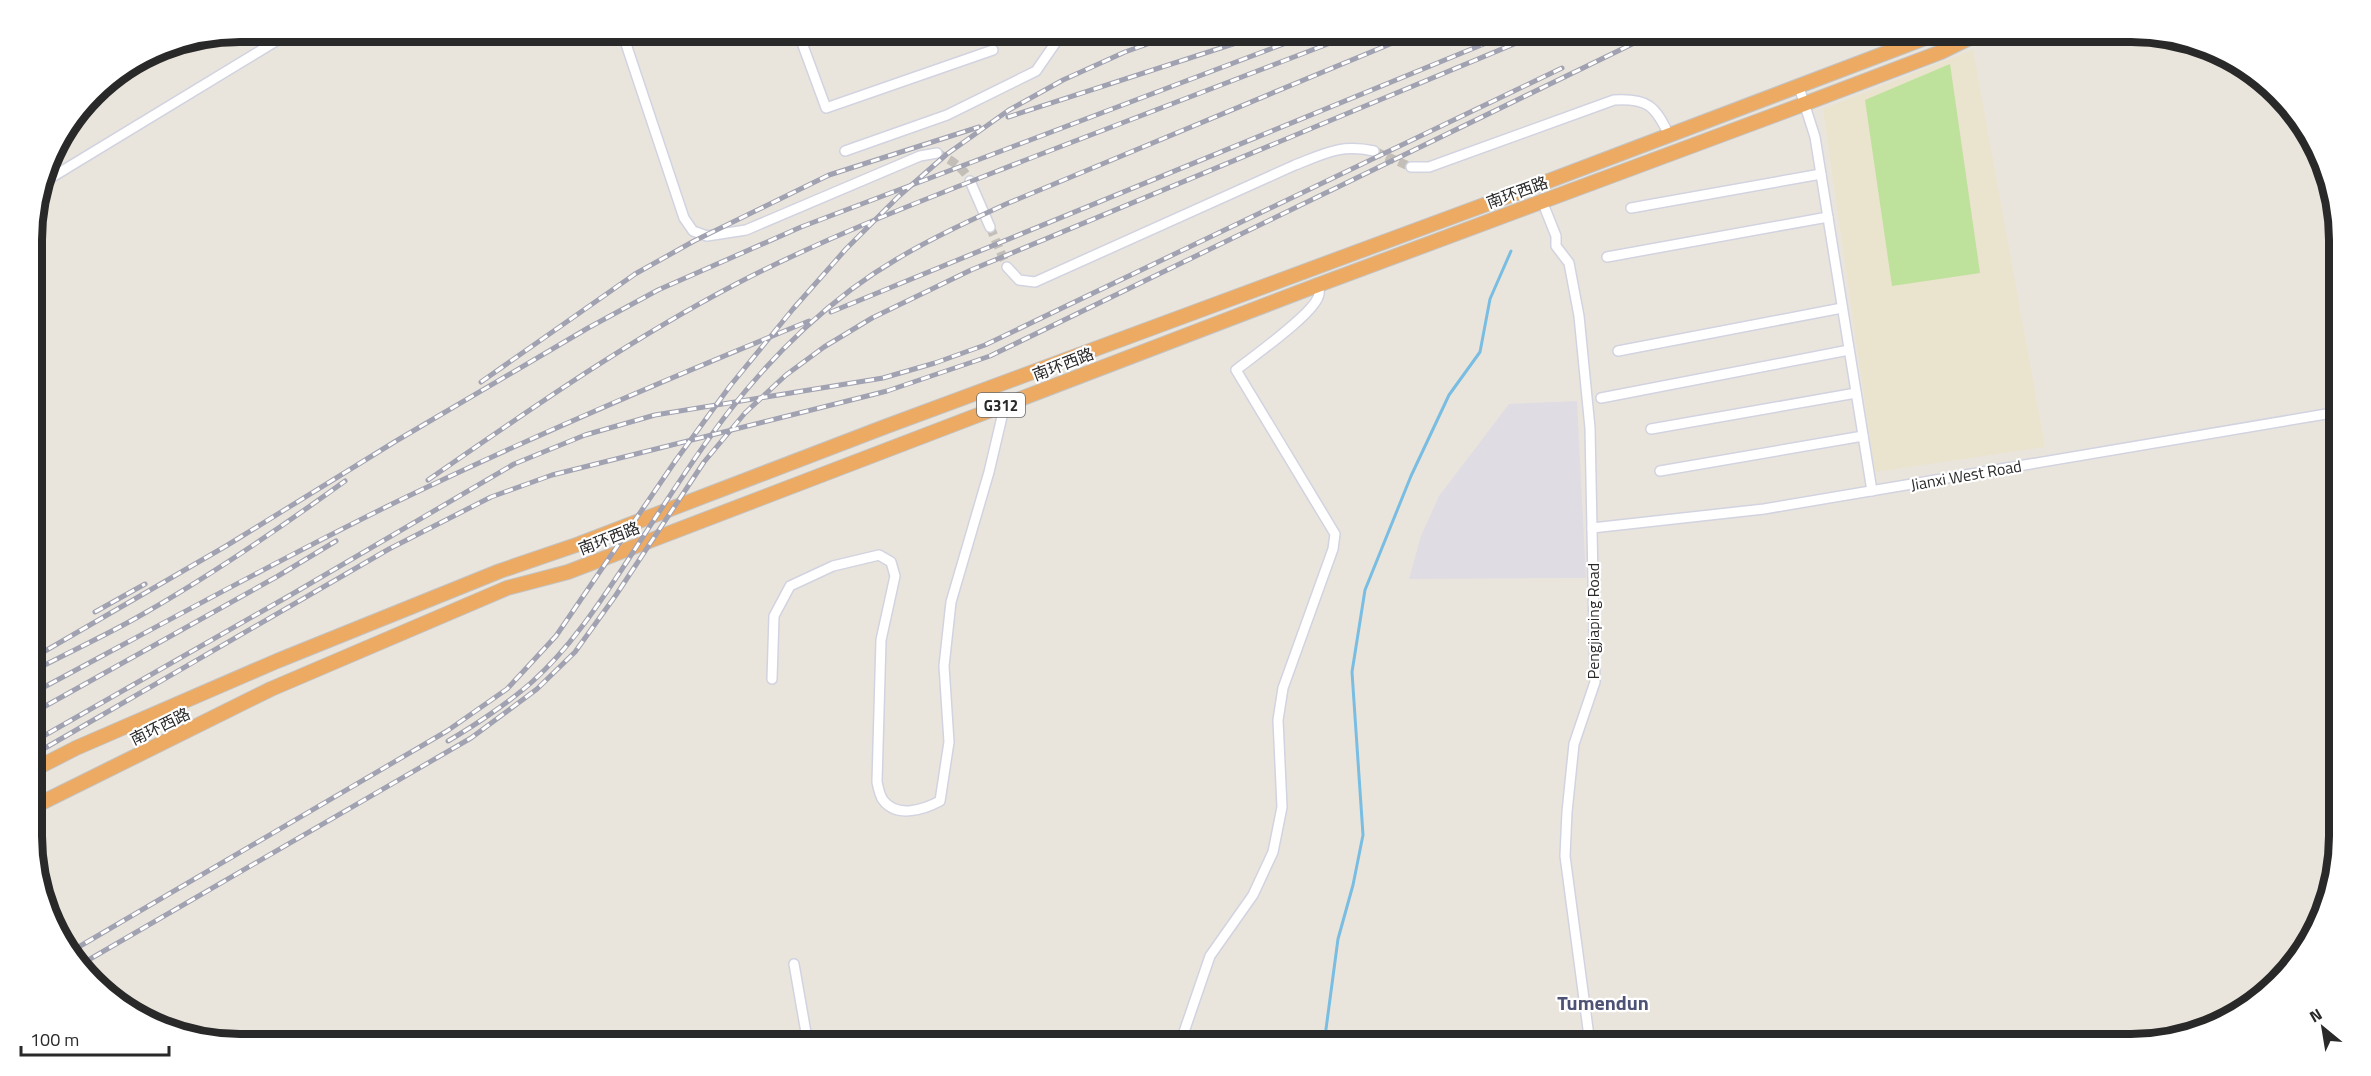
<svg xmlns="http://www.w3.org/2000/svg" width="2371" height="1076" viewBox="0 0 2371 1076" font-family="'Titillium Web','Noto Sans SC',sans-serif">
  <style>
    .industrial { fill: #dfdce3 }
    .education { fill: #eae3cd }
    .pitch { fill: #bee19b }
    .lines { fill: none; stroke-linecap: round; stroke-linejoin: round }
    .stream { stroke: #79bee2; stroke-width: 3 }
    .minor-tunnel { stroke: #c3bfb8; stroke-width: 9; stroke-dasharray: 9 4.5; stroke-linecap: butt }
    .minor-casing { stroke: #d2d3e0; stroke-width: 12 }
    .highway-casing { stroke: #c3c3c3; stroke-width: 16 }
    .minor { stroke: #fff; stroke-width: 9 }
    .highway { stroke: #edaa63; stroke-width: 14 }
    .rail-casing { stroke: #a0a1b1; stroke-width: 5 }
    .rail { stroke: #fff; stroke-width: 3; stroke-dasharray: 9; stroke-linecap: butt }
    .labels { text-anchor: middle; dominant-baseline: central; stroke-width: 4.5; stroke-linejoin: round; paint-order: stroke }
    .shield { fill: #fff; stroke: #696969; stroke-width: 1.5 }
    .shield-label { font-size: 15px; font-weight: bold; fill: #292929 }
    .street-label { font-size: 16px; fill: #292929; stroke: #fff }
    .quarter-label { font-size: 20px; font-weight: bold; fill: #4e5275; stroke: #fff }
    .rim { fill: none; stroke: #292929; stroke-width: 8 }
  </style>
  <rect width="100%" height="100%" fill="#eae5dc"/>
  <polygon class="industrial" points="1577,401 1586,578 1409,579 1421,536 1439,496 1509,404"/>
  <polygon class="education" points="1973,50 2045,447 1875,472 1823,109"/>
  <polygon class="pitch" points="1950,64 1980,273 1892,286 1865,100"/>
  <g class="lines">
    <polyline class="stream" points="1324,1044 1338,939 1353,885 1363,835 1352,672 1365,590 1411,476 1449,395 1480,352 1490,299 1511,251"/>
    <g class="minor-tunnel">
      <polyline points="1374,151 1411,167"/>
      <path d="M937,153C951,160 963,167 970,181"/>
      <polyline points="990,227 1007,267"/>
    </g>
    <defs>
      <g id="minor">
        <polyline points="622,32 684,218 693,231 707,236 746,230 920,156 937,153"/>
        <polyline points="798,32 826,108 993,50"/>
        <polyline points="1799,87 1815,137 1872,491"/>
        <polyline points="845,151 947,115 1036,71 1063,32"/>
        <path d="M1411,167H1429L1614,100C1648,98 1655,106 1669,135"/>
        <polyline points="970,181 990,227"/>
        <polyline points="44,182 291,32"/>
        <polyline points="1542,201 1556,236 1556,246 1569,263 1579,316 1590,428 1595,682 1574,744 1567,812 1565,856 1590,1044"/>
        <polyline points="1631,208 1821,174"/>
        <polyline points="1607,257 1828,217"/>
        <path d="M1007,267L1019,280L1035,282L1295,165C1326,153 1340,144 1374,151"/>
        <polyline points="1618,351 1842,308"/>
        <polyline points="1601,398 1849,350"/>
        <polyline points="1651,429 1856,393"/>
        <polyline points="1660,471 1863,436"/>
        <polyline points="1592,528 1764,509 2338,412"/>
        <path d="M772,679L774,616L790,586L833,566L879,555L891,562L895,576L881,640L877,782C878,787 880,796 883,800C897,819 925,809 940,801L949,742L944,666L951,602L989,472L1005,404"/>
        <polyline points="794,964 808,1044"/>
        <path d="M1184,1032L1210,956L1253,895L1273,852L1282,807L1278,720L1283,688L1333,549L1335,534L1236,370C1252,357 1317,312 1319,294C1320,291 1318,288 1318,285"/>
      </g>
      <g id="highway">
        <polyline points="33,770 76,748 277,661 500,571 579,544 887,426 1538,185 1941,32"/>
        <polyline points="33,807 271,689 507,588 568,572 1318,285 1804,104 1941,52 1982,32"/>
      </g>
    </defs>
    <use href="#minor" class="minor-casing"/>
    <use href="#highway" class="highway-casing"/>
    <use href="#minor" class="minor"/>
    <use href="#highway" class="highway"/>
    <defs>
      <g id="rail">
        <polyline points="1008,117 1270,32"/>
        <polyline points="831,312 1513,32"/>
        <polyline points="481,382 635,274 694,241 829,175 979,127"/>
        <path d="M428,480C528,411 627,341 736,284C828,236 926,199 1023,161C1135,118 1247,75 1359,32"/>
        <polyline points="95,612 145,584"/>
        <polyline points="33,658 226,546 396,441 588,328 658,290 801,227 1315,32"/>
        <path d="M33,671C69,652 107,635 143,614C213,574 280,528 345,481"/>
        <path d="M33,693C153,629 272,563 394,503C530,437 669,378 809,321"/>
        <polyline points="33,713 278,576 336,541"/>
        <path d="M448,741C474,726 511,701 533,681C571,647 600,602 628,560C660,511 691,461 727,414C773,354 832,297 897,259C932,238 969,221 1006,204L1419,32"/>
        <polyline points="33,742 294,593 514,464 585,435 655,415 883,378 935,363 985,345 1562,68"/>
        <polyline points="33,755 389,549 491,497 552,475 887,391 990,356 1657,32"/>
        <polyline points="70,952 447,731 507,689 556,636 676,460 730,386 793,309 846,249 899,196 947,154 1009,110 1063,80 1125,52 1181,32"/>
        <polyline points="78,966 471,738 537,689 575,652 616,595 704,462 745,413 786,375 824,347 872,318 971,270 1543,32"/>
      </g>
    </defs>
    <use href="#rail" class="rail-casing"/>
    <use href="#rail" class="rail"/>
  </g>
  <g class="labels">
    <rect class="shield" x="977" y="393" width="48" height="24" rx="4.5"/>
    <g class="shield-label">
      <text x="1001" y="405">G312</text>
    </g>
    <g class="street-label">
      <text transform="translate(1517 192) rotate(-20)">南环西路</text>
      <text transform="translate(1063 364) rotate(-21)">南环西路</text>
      <text transform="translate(1966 475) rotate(-10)">Jianxi West Road</text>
      <text transform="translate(609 538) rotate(-21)">南环西路</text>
      <text transform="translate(1593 621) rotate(-90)">Pengjiaping Road</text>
      <text transform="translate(160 726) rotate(-26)">南环西路</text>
    </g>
    <g class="quarter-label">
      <text x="1603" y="1002">Tumendun</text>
    </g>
  </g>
  <path d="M0 0H2371V1076H0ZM240 42H2131A198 198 0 0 1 2329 240V836A198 198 0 0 1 2131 1034H240A198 198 0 0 1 42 836V240A198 198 0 0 1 240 42Z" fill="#fff" fill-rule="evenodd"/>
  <path class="rim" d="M240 42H2131A198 198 0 0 1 2329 240V836A198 198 0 0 1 2131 1034H240A198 198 0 0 1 42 836V240A198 198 0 0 1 240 42Z"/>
  <g transform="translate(2323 1028) rotate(330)" stroke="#ffffff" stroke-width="4.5" paint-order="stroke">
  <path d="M0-4.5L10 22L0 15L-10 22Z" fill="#292929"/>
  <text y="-9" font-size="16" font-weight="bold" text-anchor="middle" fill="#292929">N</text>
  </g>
  <path d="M21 1046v9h148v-9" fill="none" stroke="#292929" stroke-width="3"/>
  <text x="30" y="1046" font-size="18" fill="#292929" stroke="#ffffff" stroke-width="4.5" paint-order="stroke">100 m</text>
</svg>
